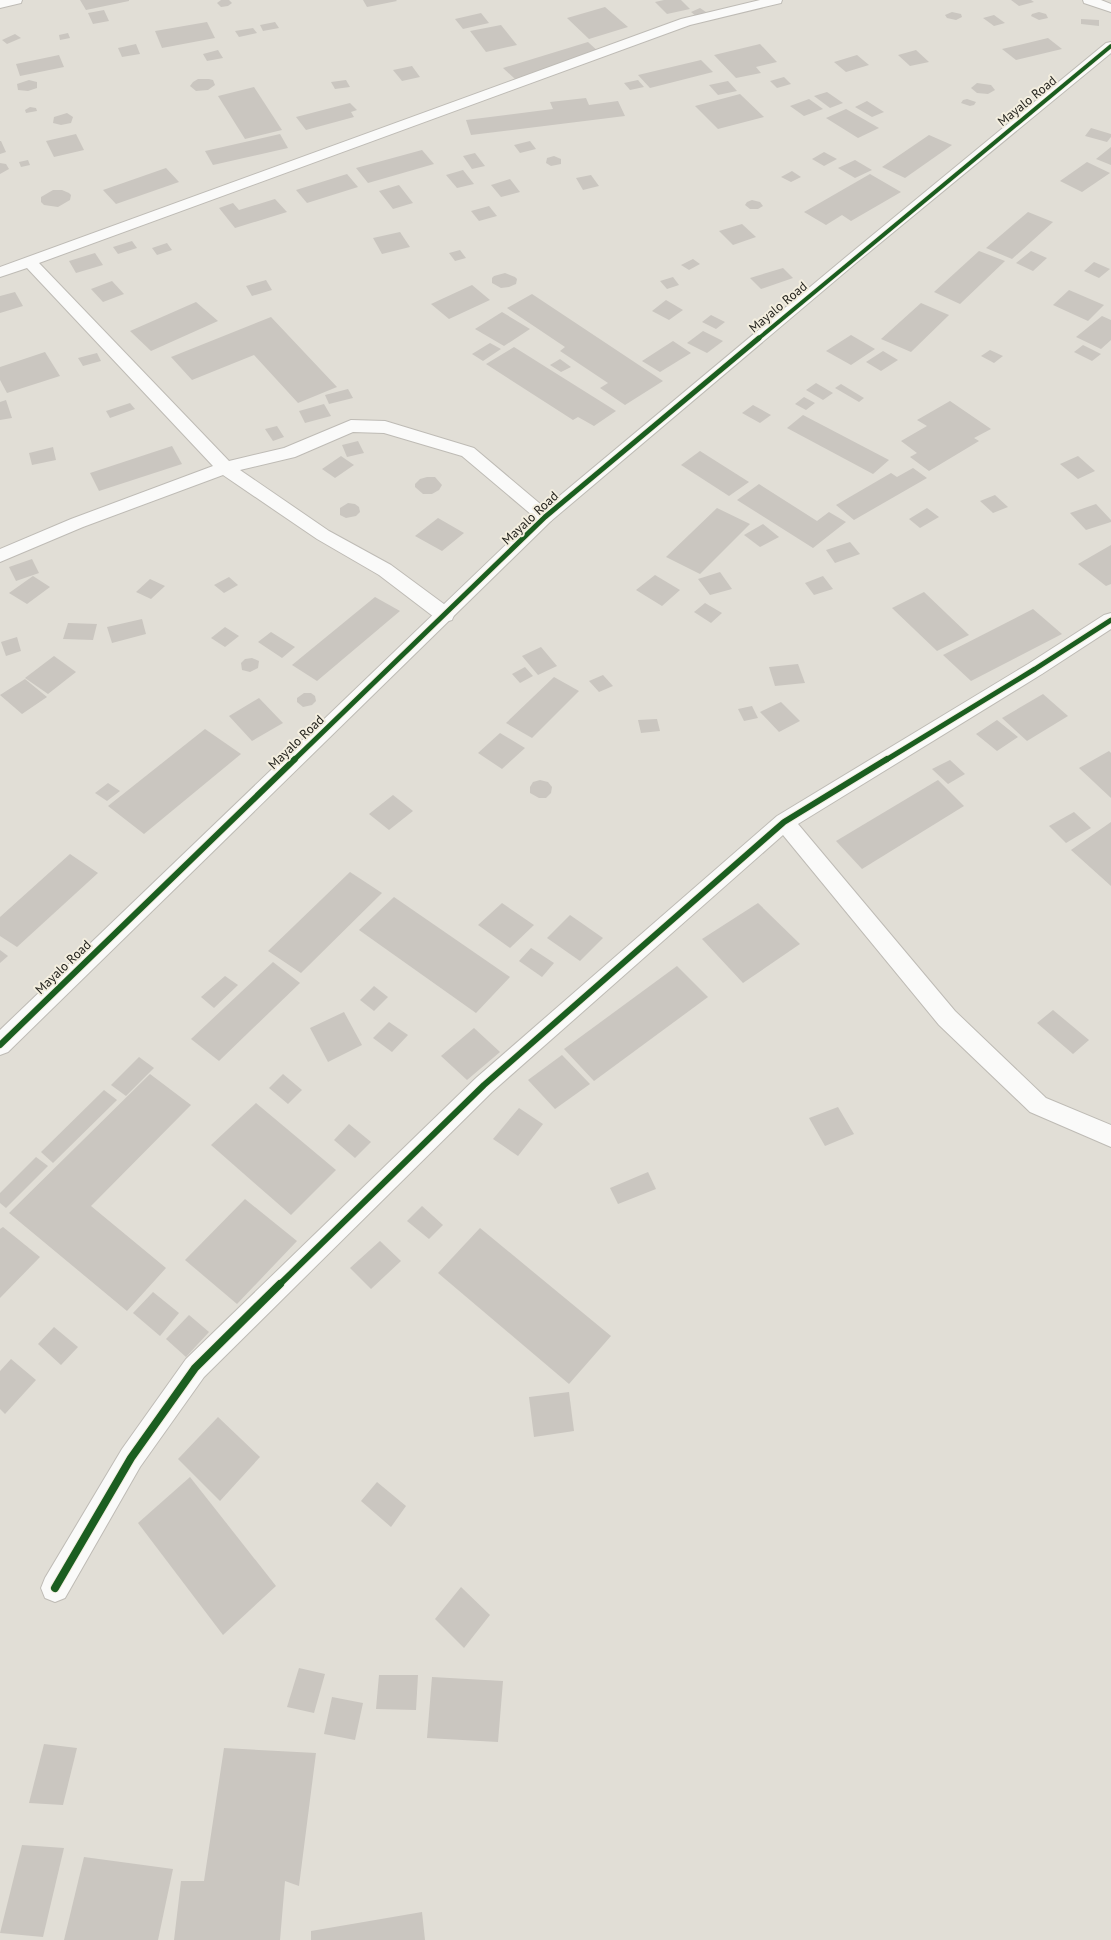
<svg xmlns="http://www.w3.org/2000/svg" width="1111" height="1940" viewBox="0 0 1111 1940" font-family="'PT Sans',sans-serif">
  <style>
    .building { fill: #cac6c0 }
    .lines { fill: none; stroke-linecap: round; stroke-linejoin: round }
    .street-casing { stroke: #bebbb5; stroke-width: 2 }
    .secondary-casing { stroke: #bebbb5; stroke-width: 2 }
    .street { fill: #fafaf9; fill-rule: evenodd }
    .secondary { fill: #fafaf9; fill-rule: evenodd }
    .cycleway-far3-casing { stroke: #f3eedf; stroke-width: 5.5 }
    .cycleway-far2-casing { stroke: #f3eedf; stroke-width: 7 }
    .cycleway-far1-casing { stroke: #f3eedf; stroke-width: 8 }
    .cycleway-casing { stroke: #f3eedf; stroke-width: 10 }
    .cycleway-far3 { stroke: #1b5e20; stroke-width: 4 }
    .cycleway-far2 { stroke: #1b5e20; stroke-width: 5 }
    .cycleway-far1 { stroke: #1b5e20; stroke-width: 6 }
    .cycleway { stroke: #1b5e20; stroke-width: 8 }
    .labels { text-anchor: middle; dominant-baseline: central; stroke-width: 4; stroke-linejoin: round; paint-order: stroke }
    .street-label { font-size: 13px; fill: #25241e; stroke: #f3eedf }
  </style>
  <rect width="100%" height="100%" fill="#e1ded6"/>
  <g class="building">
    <polygon points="80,0 129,0 129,1 86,10"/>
    <polygon points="221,0 229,0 232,3 228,6 221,7 217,3"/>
    <polygon points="363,0 396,0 397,1 367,7"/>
    <polygon points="664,0 681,0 690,9 667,14 655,2"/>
    <polygon points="1011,0 1031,0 1034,2 1019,6"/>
    <polygon points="605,7 628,27 589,39 567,18"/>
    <polygon points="700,8 706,12 696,16 691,12"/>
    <polygon points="104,10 109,21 93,24 88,13"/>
    <polygon points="952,12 961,14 962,17 956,20 947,18 945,15"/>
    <polygon points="1039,12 1046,14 1048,18 1039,20 1031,16 1032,14"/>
    <polygon points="481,13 489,23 463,29 455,19"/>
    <polygon points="994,15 1005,23 994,26 983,18"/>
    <polygon points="1081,19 1099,20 1099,26 1081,24"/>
    <polygon points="207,22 215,38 162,48 155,31"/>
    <polygon points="275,22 279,28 263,31 260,25"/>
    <polygon points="501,25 517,45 486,52 470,31"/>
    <polygon points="253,28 257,33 239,37 235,31"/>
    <polygon points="68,33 70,38 60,40 59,35"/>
    <polygon points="15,34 21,38 7,44 2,40"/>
    <polygon points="1048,38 1062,49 1016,60 1002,49"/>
    <polygon points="588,42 600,53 515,79 503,68"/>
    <polygon points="136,44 140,54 122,57 118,48"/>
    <polygon points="760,44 777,62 756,67 761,73 736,78 714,55"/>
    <polygon points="218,50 223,58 207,61 203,54"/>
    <polygon points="916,50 929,62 910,66 898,55"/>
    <polygon points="59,55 64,67 20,76 16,64"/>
    <polygon points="857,55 869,65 846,72 834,62"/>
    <polygon points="701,60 713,72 650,88 638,75"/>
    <polygon points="412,66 420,77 402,81 393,70"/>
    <polygon points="784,77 791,84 777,88 770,81"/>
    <polygon points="198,79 209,79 213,80 215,85 208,90 196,91 190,86 193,82"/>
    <polygon points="29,80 37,82 37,88 28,91 18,90 17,84"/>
    <polygon points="346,80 350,87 335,89 331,82"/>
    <polygon points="638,80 644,87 630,90 624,83"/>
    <polygon points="728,81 737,91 718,95 709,85"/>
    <polygon points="977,83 991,85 995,90 988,94 977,93 971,88"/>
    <polygon points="254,87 282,130 245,139 218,96"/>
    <polygon points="827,92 843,103 830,108 814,96"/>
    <polygon points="740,94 764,117 718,129 695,106"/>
    <polygon points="586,98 589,105 618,101 625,116 471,135 466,120 553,109 550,102"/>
    <polygon points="809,99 823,109 804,116 790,106"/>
    <polygon points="967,99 976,102 974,105 970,106 961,103 963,100"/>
    <polygon points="867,101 884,112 872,117 855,107"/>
    <polygon points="350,103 357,110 351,112 354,117 306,130 296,117"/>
    <polygon points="30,107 36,108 37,111 26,113 25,110"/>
    <polygon points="846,109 879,128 858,138 826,118"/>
    <polygon points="67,113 73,117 71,123 61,125 53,123 54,117"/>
    <polygon points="1091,128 1111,134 1111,137 1107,142 1085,136"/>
    <polygon points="76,134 84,150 54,157 46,141"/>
    <polygon points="280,134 288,148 213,165 205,151"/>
    <polygon points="929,135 952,145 905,178 882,167"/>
    <polygon points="0,141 1,141 6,152 0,154"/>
    <polygon points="530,141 536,149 520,153 514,145"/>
    <polygon points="1111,147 1111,165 1096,159"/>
    <polygon points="422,150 434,164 368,183 356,168"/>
    <polygon points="824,152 837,159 824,166 812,159"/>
    <polygon points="475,153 485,166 472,169 463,156"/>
    <polygon points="554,156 561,159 561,164 551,166 546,163 547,158"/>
    <polygon points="28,160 30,165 21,167 19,162"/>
    <polygon points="855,160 872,170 855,178 838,168"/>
    <polygon points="1087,162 1110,173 1082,192 1060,181"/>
    <polygon points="0,163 6,164 9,169 0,174"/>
    <polygon points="166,168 179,182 116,204 103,190"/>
    <polygon points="463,170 474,184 457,188 446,175"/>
    <polygon points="792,171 801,177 791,182 781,177"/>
    <polygon points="347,174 358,187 307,203 296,190"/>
    <polygon points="870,174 901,192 851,221 842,215 826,225 804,212"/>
    <polygon points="591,175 599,186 583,190 576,178"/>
    <polygon points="510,179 520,192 501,197 491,185"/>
    <polygon points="399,185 413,203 393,209 379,191"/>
    <polygon points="53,190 62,190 69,193 71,195 70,200 58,207 44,205 41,202 41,197"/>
    <polygon points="275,199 287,212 235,228 219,208 233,203 239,210"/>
    <polygon points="752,200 760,202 763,206 758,209 750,209 745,205 747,202"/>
    <polygon points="489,206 497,216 479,221 471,211"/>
    <polygon points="1028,212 1053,222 1012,259 986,248"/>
    <polygon points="742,224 756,237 733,245 719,231"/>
    <polygon points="400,232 410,247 382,254 373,238"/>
    <polygon points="132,241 137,248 118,254 113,247"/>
    <polygon points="167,243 172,250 157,255 152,248"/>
    <polygon points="460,250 466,258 455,261 449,253"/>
    <polygon points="979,251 1005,261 960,304 934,292"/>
    <polygon points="1031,251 1047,258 1033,271 1016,263"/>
    <polygon points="95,253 103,265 76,273 69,261"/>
    <polygon points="693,259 700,264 689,270 681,265"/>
    <polygon points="1094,262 1110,269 1099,278 1084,271"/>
    <polygon points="783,268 793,278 761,289 750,278"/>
    <polygon points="505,273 515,277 517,279 516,284 509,287 501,288 492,283 492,278 494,276"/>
    <polygon points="673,277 679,285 667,289 660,281"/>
    <polygon points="266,280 272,290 252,296 246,286"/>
    <polygon points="112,281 124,294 103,302 91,289"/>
    <polygon points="472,285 490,300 449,319 431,304"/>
    <polygon points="1069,290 1104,305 1088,321 1053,305"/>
    <polygon points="15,292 23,306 0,313 0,296"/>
    <polygon points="532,294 663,381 625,405 600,388 608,383 560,351 565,347 507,308"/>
    <polygon points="666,300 683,310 669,320 652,311"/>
    <polygon points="196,302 218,321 151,351 130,331"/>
    <polygon points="921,303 949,315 911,352 881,339"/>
    <polygon points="502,312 530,329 504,346 475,329"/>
    <polygon points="711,315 725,322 716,329 702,322"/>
    <polygon points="1102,316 1111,320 1111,340 1101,349 1076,337"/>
    <polygon points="271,317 337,387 298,403 254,355 192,380 171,357"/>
    <polygon points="703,331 723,341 707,353 687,343"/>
    <polygon points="851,335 875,349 851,365 826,351"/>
    <polygon points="673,341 691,353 660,372 642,361"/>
    <polygon points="490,343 501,349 483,361 472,354"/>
    <polygon points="1083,345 1101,354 1092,361 1074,352"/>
    <polygon points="514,347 616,411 594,426 578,417 573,420 486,364"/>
    <polygon points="990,350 1003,356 994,363 981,356"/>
    <polygon points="883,351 898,360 881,371 866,362"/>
    <polygon points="45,352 60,376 7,393 0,380 0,367"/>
    <polygon points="97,353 101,361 83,366 78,358"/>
    <polygon points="560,359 571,367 561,372 550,365"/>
    <polygon points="816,383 833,393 823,400 806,390"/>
    <polygon points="841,384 864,398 859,402 835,388"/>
    <polygon points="348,389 353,398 329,404 325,395"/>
    <polygon points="804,397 815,403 806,410 795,404"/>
    <polygon points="6,400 12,418 0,420 0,402"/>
    <polygon points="950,401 991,429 974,438 979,441 929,471 910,457 917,453 901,441 927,426 917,420"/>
    <polygon points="130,403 135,409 110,418 106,411"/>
    <polygon points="324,404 331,416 305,423 299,411"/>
    <polygon points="753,405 771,415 760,423 742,413"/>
    <polygon points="803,415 889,460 873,474 787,428"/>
    <polygon points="277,426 284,437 273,441 265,429"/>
    <polygon points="358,441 364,453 347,457 342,445"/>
    <polygon points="172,446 182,464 99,491 90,473"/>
    <polygon points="53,447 56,460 32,465 29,453"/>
    <polygon points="700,451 749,482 729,496 681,465"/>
    <polygon points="341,456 354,465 335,478 322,469"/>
    <polygon points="1078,456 1095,471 1078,479 1060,464"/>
    <polygon points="913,468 927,478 854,520 836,505 891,473 897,477"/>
    <polygon points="427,477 435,477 442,485 439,490 432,494 423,494 415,487 415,484 420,479"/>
    <polygon points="759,484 817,521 829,512 846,522 813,548 737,500"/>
    <polygon points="995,495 1008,507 993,513 980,501"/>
    <polygon points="348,503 355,504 359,507 360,512 356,516 346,518 340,515 340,508"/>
    <polygon points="1096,504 1111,520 1111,522 1086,530 1070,513"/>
    <polygon points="717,508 750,524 700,574 666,557"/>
    <polygon points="927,508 939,517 920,528 909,519"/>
    <polygon points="438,518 464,533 442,551 415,536"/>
    <polygon points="763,524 779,537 760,547 744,535"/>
    <polygon points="850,542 860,554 835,563 826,550"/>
    <polygon points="1111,545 1111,584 1106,586 1078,564"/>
    <polygon points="32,559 39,573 16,581 9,567"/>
    <polygon points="720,572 732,589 710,595 698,579"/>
    <polygon points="655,575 680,590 662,606 636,590"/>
    <polygon points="33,576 50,587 27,604 9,593"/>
    <polygon points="823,576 833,589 814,595 805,583"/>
    <polygon points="229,577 238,585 224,593 214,585"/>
    <polygon points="150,579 165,586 151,599 136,592"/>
    <polygon points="924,592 969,635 937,651 892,608"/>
    <polygon points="375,597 400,611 317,681 292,665"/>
    <polygon points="705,603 722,613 711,623 694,612"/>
    <polygon points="1033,609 1062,634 971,681 943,655"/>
    <polygon points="142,619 146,634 112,643 107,627"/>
    <polygon points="68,623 97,624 93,640 63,639"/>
    <polygon points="225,627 239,636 225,647 211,638"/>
    <polygon points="271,632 295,647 282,658 258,642"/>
    <polygon points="17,637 21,651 6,656 1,642"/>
    <polygon points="541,647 557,666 538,675 522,656"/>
    <polygon points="54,656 76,672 48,694 25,678"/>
    <polygon points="252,658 259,661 258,668 250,672 242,670 241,663 245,659"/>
    <polygon points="798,664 805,683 775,686 769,667"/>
    <polygon points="525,667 533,676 520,683 512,674"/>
    <polygon points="603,675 613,686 599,692 589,681"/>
    <polygon points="554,677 579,691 532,738 506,723"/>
    <polygon points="25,679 47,697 22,714 0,695"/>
    <polygon points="304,693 311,693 315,696 316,701 312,705 303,707 297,702 297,698"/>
    <polygon points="1043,694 1068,716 1027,741 1002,718"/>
    <polygon points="259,698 283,723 252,741 229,716"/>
    <polygon points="781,702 800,721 779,732 760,712"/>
    <polygon points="752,706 758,718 744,721 738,709"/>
    <polygon points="657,719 660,731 641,733 638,720"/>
    <polygon points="997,720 1018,737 997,751 976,734"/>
    <polygon points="205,729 241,754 144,834 108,806"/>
    <polygon points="500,733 525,748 502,769 478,753"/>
    <polygon points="1109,751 1111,753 1111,798 1079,768"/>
    <polygon points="950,760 965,774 948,784 932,769"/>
    <polygon points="540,780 548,782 552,787 551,793 546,798 539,798 530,793 530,787 533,782"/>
    <polygon points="938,780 964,806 862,869 836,841"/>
    <polygon points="108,783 120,791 107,801 95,793"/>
    <polygon points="393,795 413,811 389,830 369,814"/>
    <polygon points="1074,812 1091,828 1066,843 1049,826"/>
    <polygon points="1111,822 1111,886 1071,850"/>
    <polygon points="70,854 98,873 17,947 0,936 0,917"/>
    <polygon points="350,872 382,893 301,973 268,951"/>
    <polygon points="394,897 510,977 476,1013 359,930"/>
    <polygon points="502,903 534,925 510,948 478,925"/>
    <polygon points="758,903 800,944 743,983 702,939"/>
    <polygon points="570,915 603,938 580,961 547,938"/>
    <polygon points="531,948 554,963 542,977 519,961"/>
    <polygon points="0,950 8,956 0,963"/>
    <polygon points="273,962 300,983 219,1061 191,1039"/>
    <polygon points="677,966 708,997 594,1081 564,1049"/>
    <polygon points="225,976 238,985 214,1008 201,997"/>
    <polygon points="374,986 388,997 374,1011 360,1000"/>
    <polygon points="1053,1010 1089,1040 1073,1054 1037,1023"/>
    <polygon points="344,1012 362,1045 328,1062 310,1028"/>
    <polygon points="389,1022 408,1035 392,1052 373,1038"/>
    <polygon points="474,1028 500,1052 467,1080 441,1056"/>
    <polygon points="562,1055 590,1084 555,1109 528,1080"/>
    <polygon points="139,1057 154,1068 126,1096 111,1085"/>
    <polygon points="150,1074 191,1105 91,1206 166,1268 127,1311 9,1213"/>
    <polygon points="283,1074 302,1090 288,1104 269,1088"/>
    <polygon points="104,1090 117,1100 53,1163 41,1152"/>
    <polygon points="256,1103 336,1170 291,1215 211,1145"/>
    <polygon points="838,1107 854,1134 825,1146 809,1118"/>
    <polygon points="519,1108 543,1124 518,1156 493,1139"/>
    <polygon points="349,1124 371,1142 355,1158 334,1140"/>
    <polygon points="36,1157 48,1166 6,1208 0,1203 0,1193"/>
    <polygon points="648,1172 656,1189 618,1204 610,1188"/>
    <polygon points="245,1199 297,1241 237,1304 185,1260"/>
    <polygon points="422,1206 443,1225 429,1239 407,1221"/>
    <polygon points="3,1227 40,1257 0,1298 0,1229"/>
    <polygon points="480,1228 611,1336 569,1384 438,1273"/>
    <polygon points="380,1241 401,1261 371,1289 350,1268"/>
    <polygon points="153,1292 179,1313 160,1336 133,1313"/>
    <polygon points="189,1315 209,1332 186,1357 166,1339"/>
    <polygon points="54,1327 78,1347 61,1365 38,1344"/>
    <polygon points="11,1359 36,1380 5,1414 0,1409 0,1371"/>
    <polygon points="569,1392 574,1431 534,1437 529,1397"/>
    <polygon points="218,1417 260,1457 220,1501 178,1459"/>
    <polygon points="190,1477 276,1586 223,1635 138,1523"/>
    <polygon points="377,1482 406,1506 391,1527 361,1501"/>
    <polygon points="461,1587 490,1615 464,1648 435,1619"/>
    <polygon points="299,1668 325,1674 314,1713 287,1707"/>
    <polygon points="379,1675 418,1675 416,1710 376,1709"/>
    <polygon points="432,1677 503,1681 498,1742 427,1738"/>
    <polygon points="332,1697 363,1703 355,1740 324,1734"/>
    <polygon points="44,1744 77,1748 63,1805 29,1803"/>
    <polygon points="224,1748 316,1753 299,1886 285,1881 280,1940 174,1940 181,1881 204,1881"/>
    <polygon points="22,1845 64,1848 43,1937 0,1933"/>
    <polygon points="84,1857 173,1869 158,1940 64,1940"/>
    <polygon points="422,1912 425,1940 311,1940 311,1931"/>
  </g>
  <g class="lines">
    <defs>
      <g id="street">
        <polygon points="0,0 22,0 21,3 0,8"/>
        <polygon points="760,0 782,0 781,3 690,25 39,263 229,461 284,448 351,420 385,421 474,448 551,513 554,517 551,521 545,523 539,521 462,456 384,433 353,432 295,457 240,470 329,531 391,565 452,610 454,615 452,620 445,622 438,620 379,575 317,539 223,475 83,527 0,562 0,549 71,519 213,466 27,268 0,277 0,267 681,19"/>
        <polygon points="1083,0 1101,0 1111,4 1111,12 1084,3"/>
        <polygon points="1111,613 1111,629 1042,674 798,824 955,1011 1046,1098 1111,1125 1111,1147 1030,1112 939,1025 783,835 492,1092 204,1377 140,1467 65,1598 55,1602 45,1598 41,1588 45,1578 122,1449 186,1359 476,1078 777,816 1028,664 1104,615"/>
      </g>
      <polygon id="secondary" points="1111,42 1111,53 856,263 551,521 8,1052 0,1055 0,1030 539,513 846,257 1106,43"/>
    </defs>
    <use href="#street" class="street-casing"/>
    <use href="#secondary" class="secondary-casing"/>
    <use href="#street" class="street"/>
    <use href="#secondary" class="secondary"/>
    <defs>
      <polyline id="cycleway-far3" points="758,339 1111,46"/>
      <g id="cycleway-far2">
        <polyline points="294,760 545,517 759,338"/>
        <polyline points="886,760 1035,669 1111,620"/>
      </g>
      <g id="cycleway-far1">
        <polyline points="0,1045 295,759"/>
        <polyline points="279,1285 484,1085 784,822 887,759"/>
      </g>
      <polyline id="cycleway" points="55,1588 131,1458 195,1368 280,1284"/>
    </defs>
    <use href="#cycleway-far3" class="cycleway-far3-casing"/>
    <use href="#cycleway-far2" class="cycleway-far2-casing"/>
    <use href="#cycleway-far1" class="cycleway-far1-casing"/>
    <use href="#cycleway" class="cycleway-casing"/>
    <use href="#cycleway-far3" class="cycleway-far3"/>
    <use href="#cycleway-far2" class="cycleway-far2"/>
    <use href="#cycleway-far1" class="cycleway-far1"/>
    <use href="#cycleway" class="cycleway"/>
  </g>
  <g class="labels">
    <g class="street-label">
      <text transform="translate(1027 101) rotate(-39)">Mayalo Road</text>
      <text transform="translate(778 307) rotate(-40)">Mayalo Road</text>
      <text transform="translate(530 518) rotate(-43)">Mayalo Road</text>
      <text transform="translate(296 742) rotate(-44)">Mayalo Road</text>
      <text transform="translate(63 967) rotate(-44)">Mayalo Road</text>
    </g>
  </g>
</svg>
